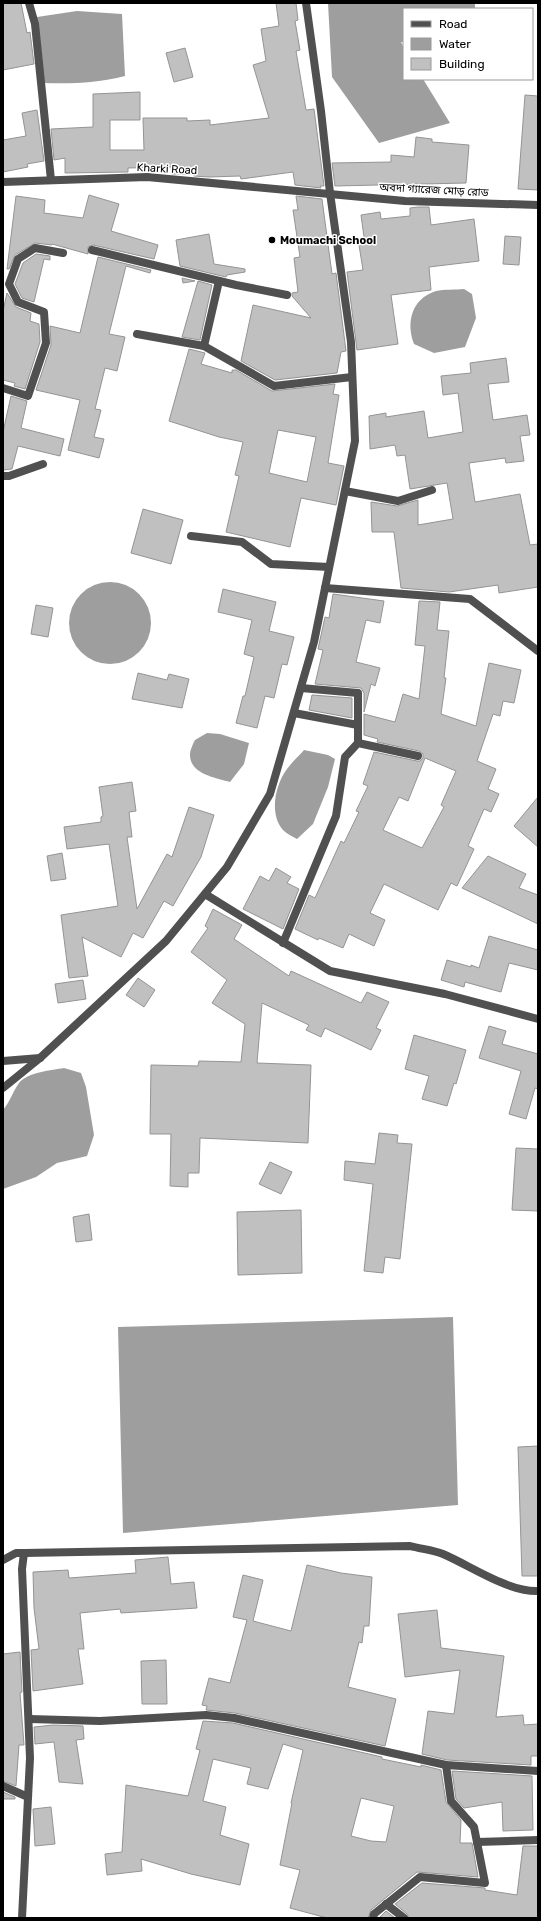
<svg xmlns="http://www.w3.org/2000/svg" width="541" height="1921" viewBox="0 0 541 1921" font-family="Rubik,'Noto Sans Bengali',sans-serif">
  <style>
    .water { fill: #9e9e9e }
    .building { fill: #c0c0c0; stroke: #949494; fill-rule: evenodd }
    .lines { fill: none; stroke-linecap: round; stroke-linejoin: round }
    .street { stroke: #505050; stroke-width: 8 }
    .poi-dot { fill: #000; stroke: #fff; stroke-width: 1.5 }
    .labels { text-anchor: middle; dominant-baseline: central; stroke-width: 3; stroke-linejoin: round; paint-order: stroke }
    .street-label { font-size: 11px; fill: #000; stroke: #fff }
    .poi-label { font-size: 11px; font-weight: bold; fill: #000; stroke: #fff; text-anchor: start }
  </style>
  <rect width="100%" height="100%" fill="#fff"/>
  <g class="water">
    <polygon points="328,3 475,3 475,9 404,9 404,42 401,42 404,48 404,79 423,79 450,123 379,143 332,77"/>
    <path d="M77,11L122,14L125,76C97,83 72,84 43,83L37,17Z"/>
    <path d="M464,289L472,294L476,318L465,347L434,353L414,344C406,323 411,299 436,291C444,289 455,290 464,289Z"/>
    <circle cx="110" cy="623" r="41"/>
    <path d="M207,733L220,734L249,743L244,764L230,782C216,778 190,774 190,755C190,750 193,744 195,740Z"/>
    <path d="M304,750L328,755L335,759L328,787L313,824L297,839C292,836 287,834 283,830C269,814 275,785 287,769C292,762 299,756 304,750Z"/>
    <path d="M64,1068L81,1073L86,1087L94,1135L87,1156L57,1163L36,1177L3,1189V1110C10,1102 13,1091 19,1083C28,1072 52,1070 64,1068Z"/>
    <polygon points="453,1317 458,1505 123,1533 118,1327"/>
  </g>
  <g class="building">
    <polygon points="3,3 21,3 27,33 30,32 34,64 3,70"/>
    <polygon points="276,3 296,3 298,20 295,21 300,50 296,51 306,110 314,109 324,186 320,186 321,188 295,185 293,172 241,179 240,176 209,177 194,176 194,174 172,174 171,167 128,168 128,172 65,173 65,158 54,160 51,129 93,127 93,94 140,92 140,120 110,120 110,150 144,150 143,118 187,118 187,121 210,120 210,125 269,118 253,65 266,61 261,29 279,26"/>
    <polygon points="185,48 193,77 174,82 166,53"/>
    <polygon points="525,95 538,96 538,190 518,189"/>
    <polygon points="37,110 44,161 27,164 28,167 3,172 3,140 26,136 22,113"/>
    <polygon points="416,137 432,139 432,142 469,145 466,183 335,186 332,163 391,162 391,155 414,157"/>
    <polygon points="89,195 119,204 111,231 158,245 154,259 93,245 88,247 88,254 52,244 52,245 35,243 15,255 9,269 7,269 16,196 45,200 44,213 83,218"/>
    <polygon points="296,196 322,199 332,274 336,273 346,351 341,352 337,373 275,380 241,361 253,305 311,318 292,296 292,293 298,292 294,258 300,257 293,210 298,210"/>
    <polygon points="418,207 429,207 431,225 474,219 479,261 429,267 431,290 391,295 398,344 357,350 347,272 363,270 359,245 365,244 361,215 380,212 381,219 410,216 410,208"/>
    <polygon points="209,234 214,264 245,269 245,272 227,275 226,277 180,266 176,240"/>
    <polygon points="505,236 521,237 519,265 503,264"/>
    <polygon points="36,254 50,256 50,260 44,259 34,302 22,298 15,284 23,263"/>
    <polygon points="98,257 151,270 150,273 126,266 109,334 125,337 117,371 105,368 95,409 101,410 94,437 104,439 99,458 68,450 80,400 36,390 51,345 50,326 80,333"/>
    <polygon points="182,278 195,281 183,283"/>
    <polygon points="198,281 212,285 200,340 182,337"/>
    <polygon points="7,293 16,307 31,313 30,321 39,324 40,342 25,389 14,386 15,383 3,380 3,311"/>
    <path d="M189,349L205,353L201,364L232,373V370H236L272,391L335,384L333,394L339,395L328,463L344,466L336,505L301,498L290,547L226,532L239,476L235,475L243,442L219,437L169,421ZM278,430L316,437L307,482L269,473Z"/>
    <polygon points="506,358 509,382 488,384 493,420 527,415 530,435 520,436 524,461 506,463 505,458 469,463 475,502 520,494 530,545 538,544 538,587 499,593 498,585 449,592 401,588 394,532 372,532 371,502 397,506 418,500 418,525 453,519 447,483 410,489 405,455 397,456 395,445 370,449 369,416 386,413 386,417 424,411 428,438 463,432 458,393 443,395 441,376 471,373 470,363"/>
    <polygon points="11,396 27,401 21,428 64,439 60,456 18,446 12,469 3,470 3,432"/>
    <polygon points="143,509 183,520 171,564 131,553"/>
    <polygon points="223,589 276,602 269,631 294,637 287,665 282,664 274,698 265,696 257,728 236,723 243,696 245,696 254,657 244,654 252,620 218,612"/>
    <polygon points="333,594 384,601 380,623 366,620 356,662 380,668 375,686 371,684 364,712 364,693 361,688 315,684 323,650 318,649 325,617 329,618"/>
    <path d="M419,601L440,602L437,630L449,631L444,678H446L441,714L476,726L489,663L521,670L514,703L503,701L500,716L493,714L477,761L496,769L488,789L499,794L491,812L484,809L468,846L474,849L457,886L451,883L438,910L384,884L370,913L385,920L374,946L349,934L343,948L319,938L318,940L295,929L309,895L315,898L341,841L344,843L359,812L356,811L368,786L363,784L374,752L417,761H420L423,758V754L419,751L377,742L378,739L364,735V714L395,722L403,694L419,699L425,646L415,645ZM425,758L456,771L441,805L444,807L422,848L383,830L399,797L408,801Z"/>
    <polygon points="36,605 53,608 48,637 31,634"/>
    <polygon points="138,673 167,680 169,674 189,679 182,708 132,699"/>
    <polygon points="312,695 352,698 352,718 309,710"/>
    <polygon points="132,782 136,811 129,812 132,837 127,837 137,909 167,854 172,857 189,807 214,815 201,857 173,906 164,901 143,938 133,933 121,957 82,937 88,976 69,978 61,915 118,906 109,844 67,849 64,827 101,822 101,817 103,816 99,787"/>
    <polygon points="538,797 538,847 514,826"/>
    <polygon points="62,853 66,879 51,881 47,856"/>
    <polygon points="488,856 526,874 519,888 538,895 538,924 462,888"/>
    <polygon points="276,868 291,877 287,883 299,889 283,929 243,909 260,876 269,881"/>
    <polygon points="213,909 242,925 234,939 289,976 291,971 361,1003 367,992 389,1002 376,1028 381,1030 371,1050 325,1028 321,1037 306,1030 309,1025 262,1003 257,1063 311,1065 308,1143 200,1138 199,1173 188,1173 188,1187 170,1186 171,1134 150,1134 151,1065 198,1066 199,1061 241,1062 245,1024 212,1003 227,980 191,952 208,928 205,926"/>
    <polygon points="489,936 538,950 538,970 509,963 501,992 465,982 464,987 441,980 447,960 471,967 471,965 479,968"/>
    <polygon points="138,978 155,990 144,1007 126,995"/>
    <polygon points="83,980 86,999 58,1003 55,984"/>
    <polygon points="489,1026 506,1031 502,1044 538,1054 538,1089 535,1088 526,1119 509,1114 521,1071 479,1058"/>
    <polygon points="414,1035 466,1050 456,1084 454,1083 447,1106 422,1099 429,1076 405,1069"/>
    <polygon points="379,1133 398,1135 397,1143 412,1144 400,1259 385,1257 383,1273 364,1271 373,1184 344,1180 345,1161 375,1164"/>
    <polygon points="516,1148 538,1149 538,1211 512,1210"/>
    <polygon points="270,1162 292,1172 281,1194 259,1184"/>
    <polygon points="301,1210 302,1273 238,1275 237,1212"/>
    <polygon points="89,1214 92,1240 76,1242 73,1217"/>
    <polygon points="538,1446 538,1576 522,1576 518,1447"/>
    <polygon points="168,1557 171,1584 194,1582 197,1608 121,1613 120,1609 80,1613 84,1649 78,1649 83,1684 33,1691 31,1650 39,1649 34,1608 33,1572 68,1570 69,1578 136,1573 135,1560"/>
    <polygon points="307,1565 341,1573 372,1577 369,1626 364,1626 362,1643 359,1642 348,1687 396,1699 385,1746 235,1713 206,1710 207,1706 202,1705 209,1678 230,1683 247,1620 233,1617 243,1575 263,1580 253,1621 291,1631"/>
    <polygon points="437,1610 441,1648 504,1656 496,1717 523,1715 524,1725 538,1724 538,1756 531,1756 531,1765 447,1760 422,1754 428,1711 454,1714 460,1670 405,1677 398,1614"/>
    <polygon points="20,1652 22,1692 20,1693 24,1745 19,1745 16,1786 3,1781 3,1654"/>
    <polygon points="166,1660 167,1704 142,1704 141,1661"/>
    <path d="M203,1721L233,1723L382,1757V1759L421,1767V1765L441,1770L446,1802L461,1820L460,1843H472L478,1877L417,1872L371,1910L368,1918H327L290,1908L300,1870L280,1865L292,1803H291L303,1750L283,1744L268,1789L247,1784L251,1768L213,1759L203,1801L226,1807L220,1835L249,1844L240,1885L191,1874L141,1859L142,1871L107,1875L105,1854L122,1852L126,1785L188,1796L200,1750L196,1749ZM361,1798L394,1806L386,1842L371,1841L351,1836Z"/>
    <polygon points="53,1725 83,1726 84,1739 76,1740 83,1784 59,1782 54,1742 35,1744 34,1727"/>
    <polygon points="452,1771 532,1776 533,1830 503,1831 502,1802 464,1808 456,1799"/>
    <polygon points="3,1792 15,1797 15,1799 3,1799"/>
    <polygon points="51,1807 55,1844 35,1846 33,1809"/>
    <polygon points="523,1846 538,1846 538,1918 409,1918 407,1914 395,1904 422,1883 485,1888 485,1890 517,1895"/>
    <polygon points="386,1911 395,1918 379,1918"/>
  </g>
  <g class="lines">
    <g class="street">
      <polyline points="29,3 35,24 51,180"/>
      <polyline points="3,182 147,177 405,201 538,205"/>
      <polyline points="92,250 236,285 287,295"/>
      <polyline points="137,334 204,346 274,386 352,377"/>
      <polyline points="204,346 219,281"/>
      <polyline points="3,388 28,396 46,343 44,312 18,302 9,284 18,259 35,248 63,253"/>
      <polyline points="3,476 9,476 43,464"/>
      <polyline points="345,491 398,501 432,490"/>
      <polyline points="191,536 242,542 271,564 329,567"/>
      <polyline points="325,588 470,599 538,651"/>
      <polyline points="301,688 358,693 358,743"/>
      <polyline points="294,713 358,725"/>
      <polyline points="205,894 330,971 445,994 538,1019"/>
      <polyline points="283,943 336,816 345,757 358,743 418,756"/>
      <polyline points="3,1061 40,1058"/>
      <polyline points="3,1088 40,1058 166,941 227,867 270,794 314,642 355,441 351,342 330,193 321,111 306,3"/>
      <path d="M3,1560L16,1553H24L410,1546C421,1549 433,1550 443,1554C471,1566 508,1592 538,1591"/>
      <polyline points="29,1719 100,1721 206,1715 234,1718 446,1765 538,1771"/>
      <polyline points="3,1786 28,1797"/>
      <polyline points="477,1842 538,1840"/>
      <polyline points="386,1904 404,1918"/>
      <polyline points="22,1918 30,1758 22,1569 24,1553"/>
      <polyline points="373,1918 374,1914 420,1877 485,1883 474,1827 451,1801 446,1765"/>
    </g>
  </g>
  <circle class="poi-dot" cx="272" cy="240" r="4"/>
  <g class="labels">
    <g class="street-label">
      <text transform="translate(167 169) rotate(3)">Kharki Road</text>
      <text transform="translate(434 190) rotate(3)">অবদা গ্যারেজ মোড় রোড</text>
    </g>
    <g class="poi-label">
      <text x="280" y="240">Moumachi School</text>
    </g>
  </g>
  <rect width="541" height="1921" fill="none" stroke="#000000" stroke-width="8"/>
  <rect x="403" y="8" width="130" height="72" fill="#ffffff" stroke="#999999"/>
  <rect x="411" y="21" width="20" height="6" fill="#505050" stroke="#999999"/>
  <text x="439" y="28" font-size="12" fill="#000000">Road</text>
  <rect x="411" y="38" width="20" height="12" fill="#9e9e9e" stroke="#999999"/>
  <text x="439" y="48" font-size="12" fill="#000000">Water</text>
  <rect x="411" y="58" width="20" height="12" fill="#c0c0c0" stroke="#999999"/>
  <text x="439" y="68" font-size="12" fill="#000000">Building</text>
</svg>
